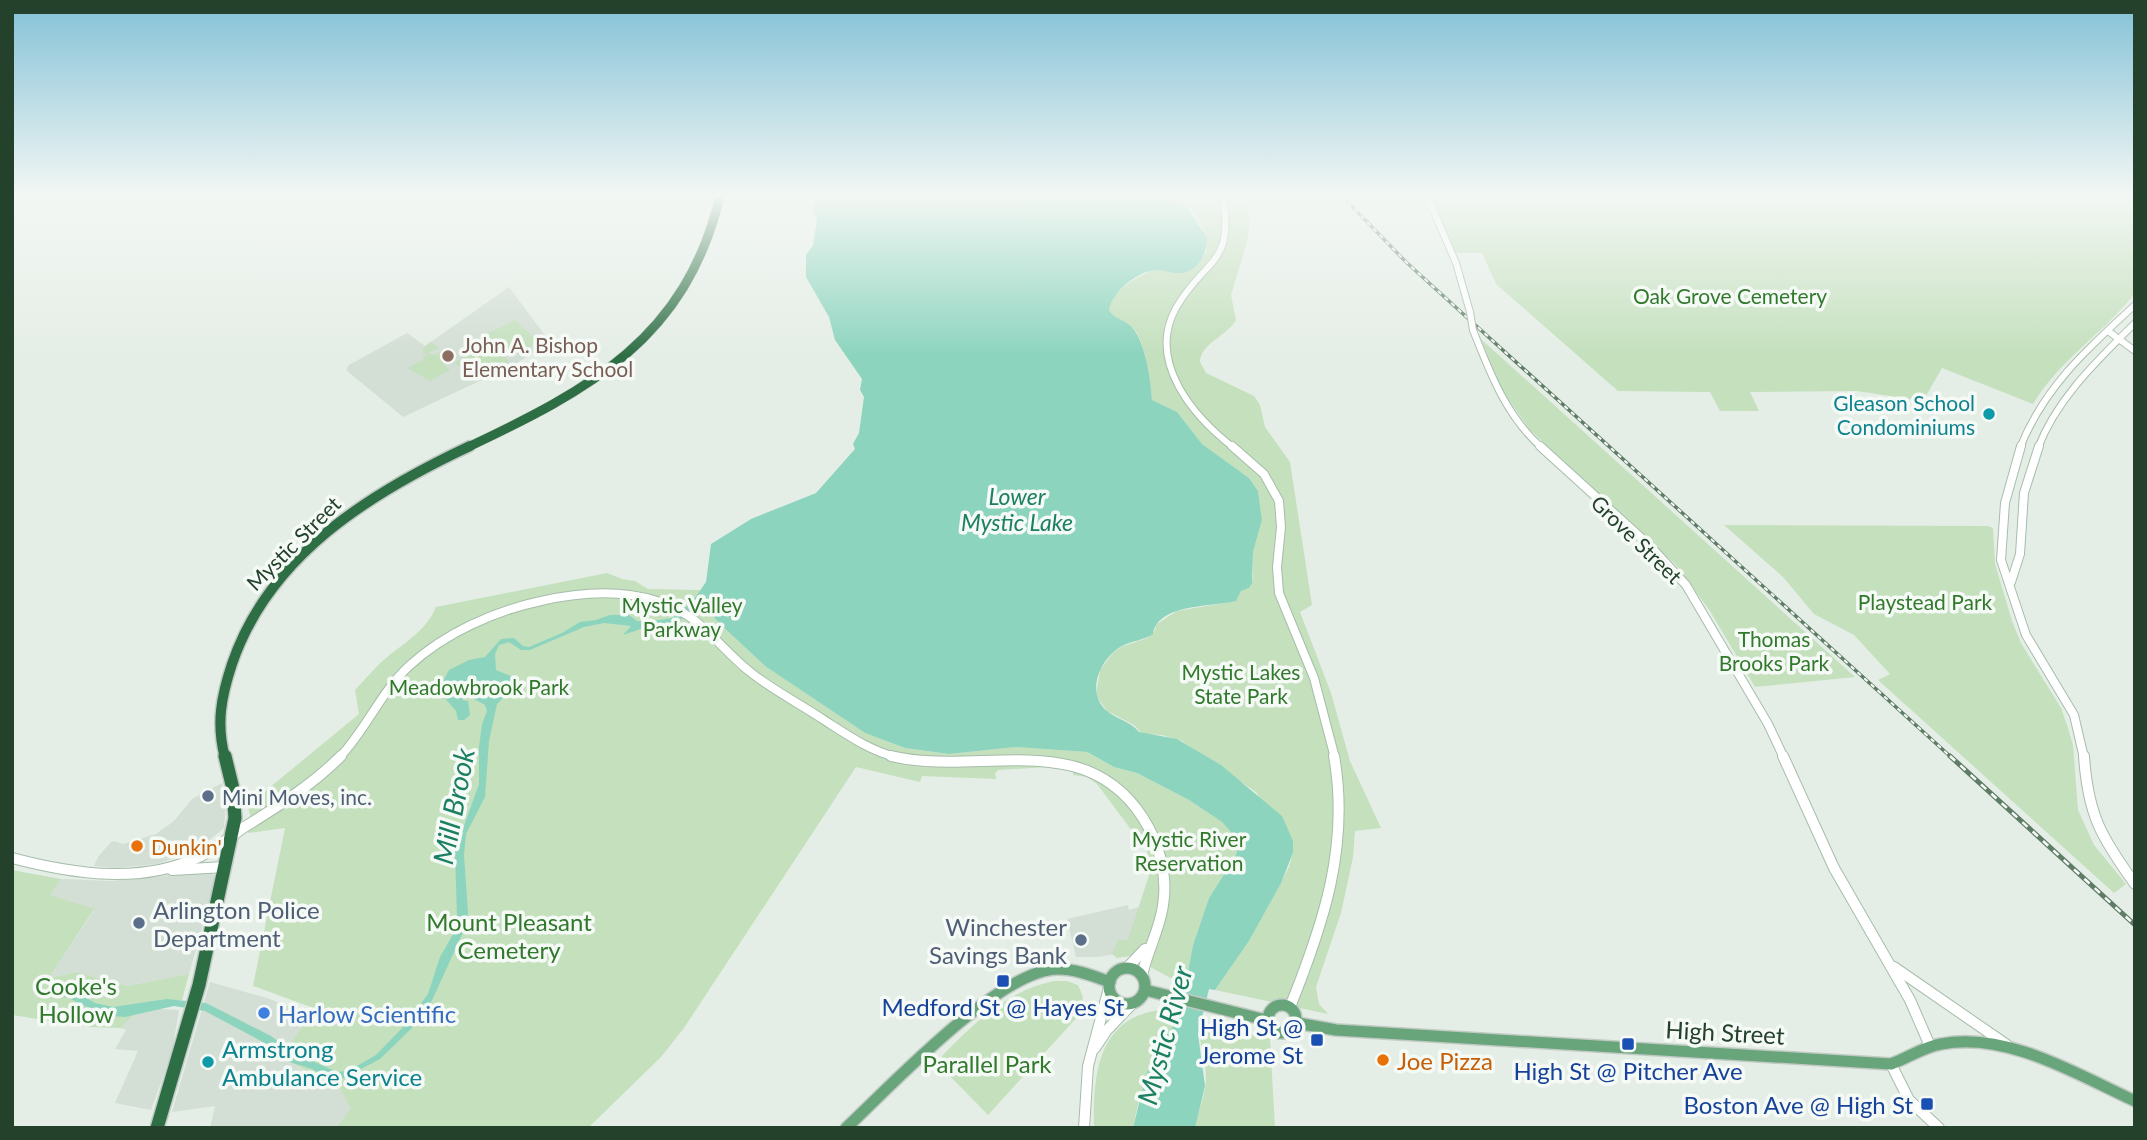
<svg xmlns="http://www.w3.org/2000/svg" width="2147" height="1140" viewBox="0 0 2147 1140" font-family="Lato,sans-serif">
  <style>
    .built { fill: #d3ded4 }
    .green { fill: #c4e0bd }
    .water { fill: #8cd4be }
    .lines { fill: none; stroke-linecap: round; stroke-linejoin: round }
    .secondary-far2-casing { stroke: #a6bdab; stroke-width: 8 }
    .secondary-far1-casing { stroke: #a6bdab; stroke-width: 10 }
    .secondary-casing { stroke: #a6bdab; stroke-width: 12 }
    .primary-casing { stroke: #c1cac4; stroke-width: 14 }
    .highway-far2-casing { stroke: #c1cac4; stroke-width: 10 }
    .highway-far1-casing { stroke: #c1cac4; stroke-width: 13 }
    .highway-casing { stroke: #c1cac4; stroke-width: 16 }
    .secondary-far2 { stroke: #fff; stroke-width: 6 }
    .secondary-far1 { stroke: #fff; stroke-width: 8 }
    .secondary { stroke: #fff; stroke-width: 10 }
    .primary { stroke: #68a57a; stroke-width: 11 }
    .highway-far2 { stroke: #2e6e44; stroke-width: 9 }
    .highway-far1 { stroke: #2e6e44; stroke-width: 10 }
    .highway { stroke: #2e6e44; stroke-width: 13 }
    .rail-far1-casing { stroke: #5e7c66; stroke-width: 3.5 }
    .rail-casing { stroke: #5e7c66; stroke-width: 5 }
    .rail-far1 { stroke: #f6faf6; stroke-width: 2; stroke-dasharray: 4.5; stroke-linecap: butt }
    .rail { stroke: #f6faf6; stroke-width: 2.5; stroke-dasharray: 7; stroke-linecap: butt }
    .secondary-bridge-casing { stroke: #a6bdab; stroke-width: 8; stroke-linecap: butt }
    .secondary-bridge { stroke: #fff; stroke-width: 6 }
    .education-dot { fill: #8d6e63; stroke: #f6faf6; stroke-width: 2.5 }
    .culture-dot { fill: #0f9aa8; stroke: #f6faf6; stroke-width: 2.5 }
    .service-dot { fill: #5c6f8a; stroke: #f6faf6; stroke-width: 2.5 }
    .food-dot { fill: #e8710a; stroke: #f6faf6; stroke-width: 2.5 }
    .transit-dot { fill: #1a4fb4; stroke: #f6faf6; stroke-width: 2.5 }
    .shop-dot { fill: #3f7fe0; stroke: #f6faf6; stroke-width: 2.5 }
    .labels { text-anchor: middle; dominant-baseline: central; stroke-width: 7; stroke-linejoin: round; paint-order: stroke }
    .park-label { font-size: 21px; fill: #31792c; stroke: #f6faf6 }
    .education-label { font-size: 21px; fill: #785e54; stroke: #f6faf6; text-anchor: start }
    .culture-label { font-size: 21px; fill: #0d838f; stroke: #f6faf6; text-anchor: end }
    .street-label { font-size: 21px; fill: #23412b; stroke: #f6faf6 }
    .service-label { font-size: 21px; fill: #4e5e75; stroke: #f6faf6; text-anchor: start }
    .food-label { font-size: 21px; fill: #c56008; stroke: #f6faf6; text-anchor: start }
    .water-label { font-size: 23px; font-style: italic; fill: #1b7f62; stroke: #f6faf6 }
    .near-service-label { font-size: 24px; fill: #4e5e75; stroke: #f6faf6; text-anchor: start }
    .near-park-label { font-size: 24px; fill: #31792c; stroke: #f6faf6 }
    .near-transit-label { font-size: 24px; fill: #164399; stroke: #f6faf6 }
    .near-shop-label { font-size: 24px; fill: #366cbe; stroke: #f6faf6; text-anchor: start }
    .near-street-label { font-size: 24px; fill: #23412b; stroke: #f6faf6 }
    .near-culture-label { font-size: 24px; fill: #0d838f; stroke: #f6faf6; text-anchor: start }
    .near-food-label { font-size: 24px; fill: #c56008; stroke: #f6faf6; text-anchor: start }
    .near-water-label { font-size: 28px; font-style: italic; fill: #1b7f62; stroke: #f6faf6 }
  </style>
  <rect width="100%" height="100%" fill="#e5eee6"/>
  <g class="built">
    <polygon points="509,287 550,342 514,365 403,417 346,370 349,365 407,333 425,346"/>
    <polygon points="222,783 226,803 224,828 197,850 157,864 116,868 94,866 98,857 111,842 114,841 123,844 156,834 174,821 192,799"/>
    <polygon points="210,871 216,878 189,974 127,986 76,972 49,978 94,910 49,895 61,879 111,881"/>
    <polygon points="1128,905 1129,910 1139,907 1125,952 1099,957 1076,957 1067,919"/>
    <polygon points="210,982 267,998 312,1016 280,1058 296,1065 310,1075 335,1082 352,1109 336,1128 210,1128 215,1106 172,1112"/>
    <polygon points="159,1009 179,1010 172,1052 151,1110 115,1103 138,1051 115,1049 126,1030 121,1028 129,1016"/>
  </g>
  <g class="green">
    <path d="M1164,196H1245L1250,220L1247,242L1231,295L1236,320C1227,336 1200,344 1200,362L1206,373L1254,396L1260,405L1265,427L1290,462L1312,605L1300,612L1331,693L1350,761L1381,828L1355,831L1353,857L1341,913L1316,987L1319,1004L1328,1014L1215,990L1249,941L1289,867L1293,853L1256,792L1182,741L1162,735L1142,734L1134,725L1107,711L1096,696L1100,670L1112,654L1121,647L1147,638L1154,632L1157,624L1177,611L1236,601L1241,591L1249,588L1253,578V552L1262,520L1258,491L1249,478L1202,444L1177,412L1152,400C1151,382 1145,337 1131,326C1122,320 1114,319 1109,310C1117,274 1175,264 1206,253C1209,235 1198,210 1181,200C1176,198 1169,197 1164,196Z"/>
    <path d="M1435,196H2128L2135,203V293C2103,334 2061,358 2033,404L1942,368L1923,401L1857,391L1750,392L1759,411H1720L1710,392L1618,391L1496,284L1482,253H1456L1434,203Z"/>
    <polygon points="515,320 539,342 510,357 486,334"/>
    <polygon points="1481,339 1855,677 1755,687 1710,611 1676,565 1530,430 1503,392"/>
    <polygon points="431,342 439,348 427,353 435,355 443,351 451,359 443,364 450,370 430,381 408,368 422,360 432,367 423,359 427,353 423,354 424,347"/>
    <polygon points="487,350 503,354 509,362 480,377 473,377 455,363 467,355"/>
    <polygon points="1724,525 1988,526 1993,528 1995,564 2012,621 2021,643 2061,708 2068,728 2073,745 2078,810 2094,845 2126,884 2114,893 1878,680 1890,674 1854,635 1814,614 1783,577"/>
    <path d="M607,573L622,579L635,581L648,589L700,590L719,623L765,666L865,733L905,748L949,754L1016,747L1086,752L1114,767L1137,773L1189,800L1222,822L1237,839L1239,846L1235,857L1209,898L1193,945L1187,977L1175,978L1176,981L1130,956L1117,958L1112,954L1118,940H1128L1151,869L1147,851L1097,784L1087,777L1073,775V771L1047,767L998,770L995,774L996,779L922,776L920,782L856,767L684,1028L661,1057L588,1128H336L351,1109L336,1082L322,1081L296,1065L280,1058L306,1022L319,1010L253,986L285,828L248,833L251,818L247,803L252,802L359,714L355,690C365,680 375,667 386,658C405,642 426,631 436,607Z"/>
    <path d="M12,870L61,879L50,895L94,909L49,978L76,972L127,986L189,974L182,1000C160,999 134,1009 121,1028L89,1027L12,1015Z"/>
    <path d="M1054,981H1067L1078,985L1083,997L1080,1014L988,1115L944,1070L942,1056C974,1023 1008,990 1054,981Z"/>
    <path d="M1160,1010L1178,1015C1175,1028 1165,1036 1159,1048C1147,1073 1138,1100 1133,1128H1094C1093,1076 1097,1018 1160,1010Z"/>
    <path d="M1202,1021L1270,1039L1275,1128H1195C1198,1111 1206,1094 1206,1077C1206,1057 1196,1042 1202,1021Z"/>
  </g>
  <path class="water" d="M815,196H1164L1183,202L1207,237C1207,253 1199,272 1180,273C1173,274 1165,270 1158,270C1138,270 1113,291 1109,310C1114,319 1123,319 1131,326C1145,340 1151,380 1152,400L1177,412L1202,444L1249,478L1258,491L1262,520L1253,552L1252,583L1249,588L1241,591L1236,601C1213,607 1158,603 1153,634C1144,640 1132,641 1122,646C1100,658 1085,693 1107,711C1118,720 1130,721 1139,732L1177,739L1221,765L1282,816L1293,841V853L1281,883L1249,941L1215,990L1209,989L1198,1034L1205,1086L1195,1128H1133L1146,1075L1158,1048L1176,1022L1185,983L1174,978L1187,977L1193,945L1209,898L1235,857L1239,846L1237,839L1222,822L1189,800L1137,773L1114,767L1087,752L1016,747L949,754L905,748L865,733L765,666L719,623L706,607L695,610L667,628L649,626L623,635L631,626L604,623L584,627L530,650H521L509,642L499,645L495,654L496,670L520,680L497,704L489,741L485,797L466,834L464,855L468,913L465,928L429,1007L415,1025L380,1059L342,1079L328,1078L312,1069L283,1060L274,1048L205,1011L174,1006L125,1017L102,1015L69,998L54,996L59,989L75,991L95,1003L113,1007L167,999L206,1003L271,1036L294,1053L337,1072L348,1071L376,1055L407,1023L428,994L440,957L455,931L457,917L455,851L479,784V747L482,724L487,711L485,705L467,695L462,700L468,701L470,715L464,720H458L456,711L438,690L449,670L469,660L485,657L501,639L514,638L523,646L529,647L562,633L580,622L596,620L610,615H629L637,621L646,622L672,618L692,602L706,582L711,544L751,519L816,493L855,449L853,444L859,433L864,397L860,390L862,379L835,340L829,317L806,277V255L813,245L817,221L813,207Z"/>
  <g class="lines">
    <defs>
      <g id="secondary-far2">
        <path d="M1222,196C1236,265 1204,258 1176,308C1146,362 1194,417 1234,448"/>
        <polyline points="1427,196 1456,263 1470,312"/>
        <path d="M1473,330C1490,373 1506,416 1542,448"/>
        <polyline points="2108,331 2135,351"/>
        <path d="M2020,448C2044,387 2088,348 2135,305"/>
        <path d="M2038,448C2057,398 2098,360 2135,323"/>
      </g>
      <g id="secondary-far1">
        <polyline points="1232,446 1264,474 1279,501 1281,527 1277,567 1279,593 1314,678 1335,758"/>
        <polyline points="1540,446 1650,546 1686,585 1768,724 1784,758"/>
        <polyline points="2021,446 2005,503 2001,560 2026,635 2074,715 2084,758"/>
        <polyline points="2011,582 2020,554 2024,493 2039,446"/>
        <path d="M339,758C366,730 380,693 409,666C445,633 494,611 541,601C594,589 654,588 698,623C716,638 730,656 749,671C772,690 799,703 824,720C849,736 870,751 899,758"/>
      </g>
      <g id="secondary">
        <path d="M891,756C979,777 1084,726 1143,818C1159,843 1168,875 1163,905C1160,929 1147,951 1142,976"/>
        <polyline points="1783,756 1834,868 1910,1000 1930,1046"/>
        <path d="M2084,756C2088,815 2101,837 2135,884"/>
        <path d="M12,858C73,874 142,885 201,856C217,848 231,836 246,826C280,805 312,785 341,756"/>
        <polyline points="172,870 225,867"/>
        <polyline points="1894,967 2007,1045"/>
        <polyline points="1127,968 1145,949"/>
        <path d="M1290,1007C1323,925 1350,846 1334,756"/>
        <polyline points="1095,1048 1107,1030 1133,1003"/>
        <polyline points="1891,1064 1909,1100 1939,1128"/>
        <polyline points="1084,1128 1088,1066 1109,988"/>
      </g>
      <g id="primary">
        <circle cx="1127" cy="986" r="18"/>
        <polyline points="1145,990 1266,1020"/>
        <circle cx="1282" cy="1019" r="14"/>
        <path d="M1297,1023L1336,1030L1891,1064C1908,1058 1923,1047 1941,1044C2007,1031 2078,1075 2135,1101"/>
        <path d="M846,1128C890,1087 1000,969 1058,969C1076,969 1093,976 1110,982"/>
      </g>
      <path id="highway-far2" d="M466,448C589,390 686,339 720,196"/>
      <path id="highway-far1" d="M225,758C216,724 221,697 232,664C269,555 370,493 470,446"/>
      <polyline id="highway" points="157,1128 199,985 235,818 233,789 225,756"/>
    </defs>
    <use href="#secondary-far2" class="secondary-far2-casing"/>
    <use href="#secondary-far1" class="secondary-far1-casing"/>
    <use href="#secondary" class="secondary-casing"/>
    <use href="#primary" class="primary-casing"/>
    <use href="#highway-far2" class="highway-far2-casing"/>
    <use href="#highway-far1" class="highway-far1-casing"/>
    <use href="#highway" class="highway-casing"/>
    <use href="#secondary-far2" class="secondary-far2"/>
    <use href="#secondary-far1" class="secondary-far1"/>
    <use href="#secondary" class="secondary"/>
    <use href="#primary" class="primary"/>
    <use href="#highway-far2" class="highway-far2"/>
    <use href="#highway-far1" class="highway-far1"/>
    <use href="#highway" class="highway"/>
    <defs>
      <polyline id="rail-far1" points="1342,196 1406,262 1952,758"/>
      <polyline id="rail" points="1950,756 2135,925"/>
    </defs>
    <use href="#rail-far1" class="rail-far1-casing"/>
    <use href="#rail" class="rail-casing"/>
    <use href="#rail-far1" class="rail-far1"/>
    <use href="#rail" class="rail"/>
    <defs>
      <polyline id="secondary-bridge" points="1470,312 1473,330"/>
    </defs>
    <use href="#secondary-bridge" class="secondary-bridge-casing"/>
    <use href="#secondary-bridge" class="secondary-bridge"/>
  </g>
  <linearGradient id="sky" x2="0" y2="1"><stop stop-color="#83c1d7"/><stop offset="0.55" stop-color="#f3f7f4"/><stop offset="1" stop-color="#f3f7f4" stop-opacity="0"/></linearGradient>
  <rect width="2147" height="356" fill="url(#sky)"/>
  <circle class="education-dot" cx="448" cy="356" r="7"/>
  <g class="culture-dot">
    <circle cx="1989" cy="414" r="7"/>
    <circle cx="208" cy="1062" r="7"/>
  </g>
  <g class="service-dot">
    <circle cx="208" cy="796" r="7"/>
    <circle cx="139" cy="923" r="7"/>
    <circle cx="1081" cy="940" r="7"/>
  </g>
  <g class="food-dot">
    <circle cx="137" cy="846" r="7"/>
    <circle cx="1383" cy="1060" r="7"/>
  </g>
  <g class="transit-dot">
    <rect x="996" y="974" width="14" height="14" rx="3.5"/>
    <rect x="1310" y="1033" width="14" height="14" rx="3.5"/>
    <rect x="1621" y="1037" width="14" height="14" rx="3.5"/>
    <rect x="1920" y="1097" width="14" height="14" rx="3.5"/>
  </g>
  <circle class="shop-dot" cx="264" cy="1013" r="7"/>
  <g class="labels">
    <g class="park-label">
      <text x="1730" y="295">Oak Grove Cemetery</text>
      <text x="1925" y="601">Playstead Park</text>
      <text x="682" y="604">Mystic Valley<tspan x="682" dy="24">Parkway</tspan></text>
      <text x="1774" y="638">Thomas<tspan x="1774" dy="24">Brooks Park</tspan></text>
      <text x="1241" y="671">Mystic Lakes<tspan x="1241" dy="24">State Park</tspan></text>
      <text x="479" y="686">Meadowbrook Park</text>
      <text x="1189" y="838">Mystic River<tspan x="1189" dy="24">Reservation</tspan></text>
    </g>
    <g class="education-label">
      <text x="462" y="344">John A. Bishop<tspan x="462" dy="24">Elementary School</tspan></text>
    </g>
    <g class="culture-label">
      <text x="1975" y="402">Gleason School<tspan x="1975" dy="24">Condominiums</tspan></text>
    </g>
    <g class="street-label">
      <text transform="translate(1637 539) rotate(44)">Grove Street</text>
      <text transform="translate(293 543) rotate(-45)">Mystic Street</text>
    </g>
    <g class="service-label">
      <text x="222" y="796">Mini Moves, inc.</text>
    </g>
    <g class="food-label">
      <text x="151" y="846">Dunkin'</text>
    </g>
    <g class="water-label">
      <text x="1017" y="496">Lower<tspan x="1017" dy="26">Mystic Lake</tspan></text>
    </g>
    <g class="near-service-label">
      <text x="153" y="909">Arlington Police<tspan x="153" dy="28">Department</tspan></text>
      <text x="1067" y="926" text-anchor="end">Winchester<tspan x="1067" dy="28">Savings Bank</tspan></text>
    </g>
    <g class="near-park-label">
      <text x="509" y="921">Mount Pleasant<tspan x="509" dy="28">Cemetery</tspan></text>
      <text x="76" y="985">Cooke's<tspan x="76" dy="28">Hollow</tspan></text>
      <text x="987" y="1063">Parallel Park</text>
    </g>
    <g class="near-transit-label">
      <text x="1003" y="1006">Medford St @ Hayes St</text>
      <text x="1303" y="1026" text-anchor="end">High St @<tspan x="1303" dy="28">Jerome St</tspan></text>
      <text x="1628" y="1070">High St @ Pitcher Ave</text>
      <text x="1913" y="1104" text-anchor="end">Boston Ave @ High St</text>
    </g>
    <g class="near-shop-label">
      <text x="278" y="1013">Harlow Scientific</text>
    </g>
    <g class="near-street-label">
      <text transform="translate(1725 1032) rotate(3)">High Street</text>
    </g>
    <g class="near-culture-label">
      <text x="222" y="1048">Armstrong<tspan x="222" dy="28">Ambulance Service</tspan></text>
    </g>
    <g class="near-food-label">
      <text x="1397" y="1060">Joe Pizza</text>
    </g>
    <g class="near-water-label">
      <text transform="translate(453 806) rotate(-79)">Mill Brook</text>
      <text transform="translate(1164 1035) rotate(-75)">Mystic River</text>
    </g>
  </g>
  <rect width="2147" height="1140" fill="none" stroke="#23412b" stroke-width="28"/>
</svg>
